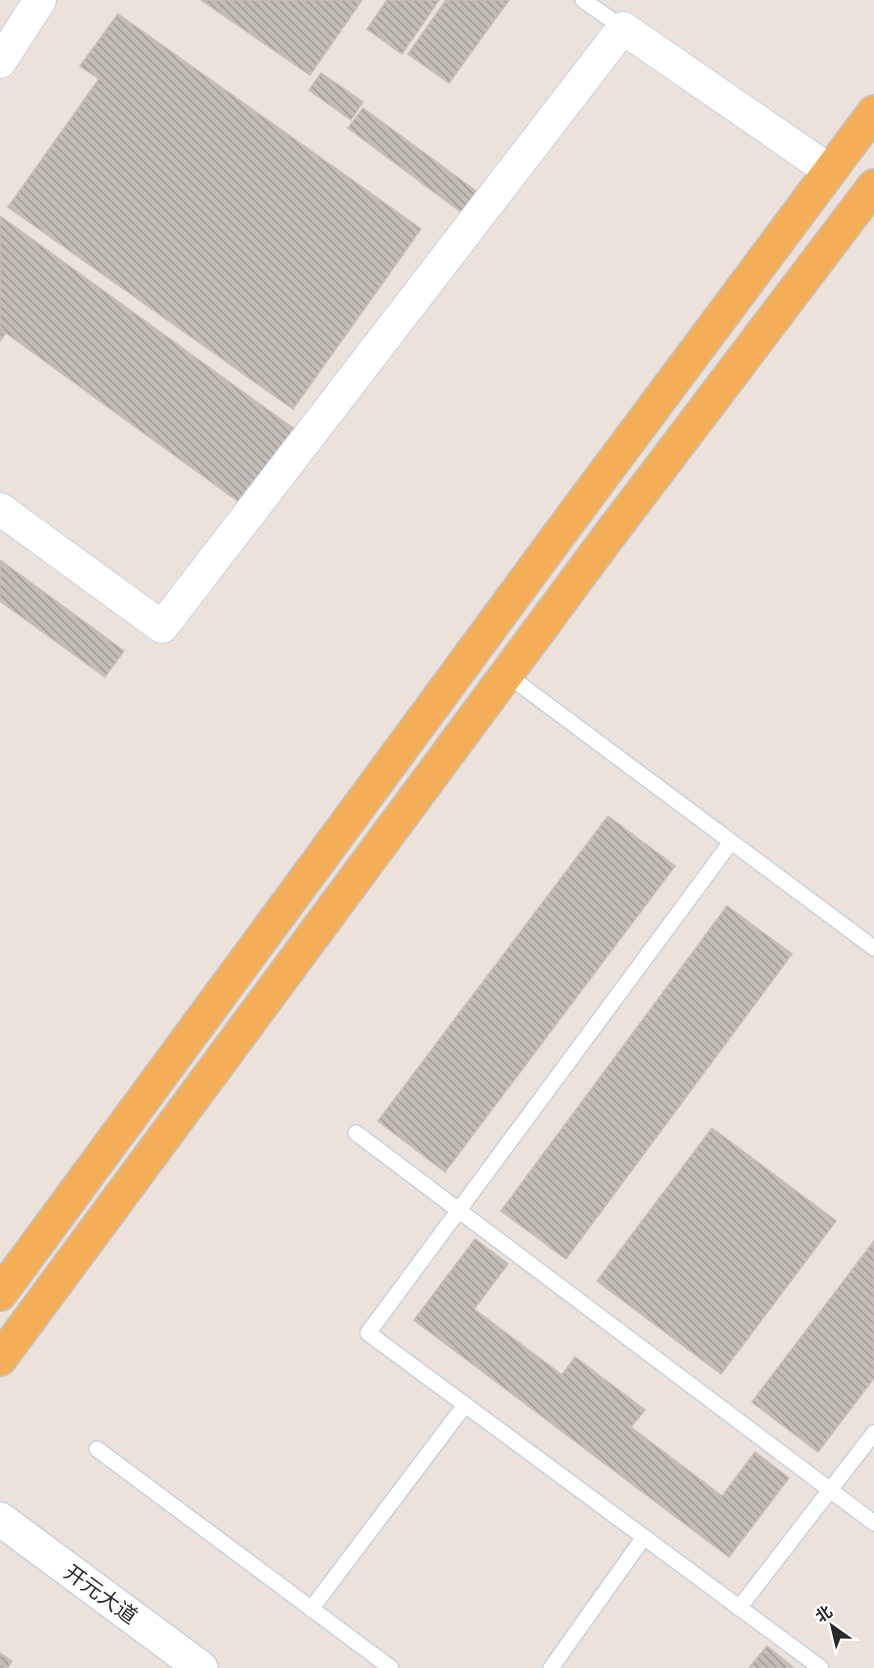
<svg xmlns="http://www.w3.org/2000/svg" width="874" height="1668" viewBox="0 0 874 1668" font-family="Montserrat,'Noto Sans SC',sans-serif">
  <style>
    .building { fill: url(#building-back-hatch); stroke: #c8bdb5; stroke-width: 1.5 }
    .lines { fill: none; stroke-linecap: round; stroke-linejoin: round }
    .lane-casing { stroke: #c9d1dc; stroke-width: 18 }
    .street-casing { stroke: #c9d1dc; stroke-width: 34 }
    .secondary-casing { stroke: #c9d1dc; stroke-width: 36 }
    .primary-casing { stroke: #c3c3c3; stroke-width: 36 }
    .lane { stroke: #fff; stroke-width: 15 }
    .street { stroke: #fff; stroke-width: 32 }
    .secondary { stroke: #fff; stroke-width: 33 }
    .primary { stroke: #f4ae58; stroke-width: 33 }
    .labels { text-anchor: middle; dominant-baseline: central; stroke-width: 4.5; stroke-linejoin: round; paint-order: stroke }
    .street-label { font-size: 21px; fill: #2a2a2a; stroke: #fff }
  </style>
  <defs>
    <pattern id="building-back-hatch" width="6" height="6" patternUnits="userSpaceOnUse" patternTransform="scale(1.5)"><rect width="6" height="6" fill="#c4bdb7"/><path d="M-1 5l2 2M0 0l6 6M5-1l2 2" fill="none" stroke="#9f9a95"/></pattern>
  </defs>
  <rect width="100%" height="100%" fill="#ece1db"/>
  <g class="building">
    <polygon points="201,0 362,0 310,75"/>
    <polygon points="387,0 439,0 402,54 367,29"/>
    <polygon points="446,0 509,0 449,83 408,54"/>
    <polygon points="118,14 421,229 293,409 8,207 99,79 80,66"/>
    <polygon points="321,73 363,102 351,120 309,90"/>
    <polygon points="363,108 480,194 465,215 348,128"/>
    <polygon points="0,216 297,431 243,505 6,333 0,341"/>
    <polygon points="0,560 124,651 105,677 0,601"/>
    <polygon points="608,816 675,866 445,1172 378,1121"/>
    <polygon points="727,906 792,954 566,1259 501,1211"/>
    <polygon points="712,1128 836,1221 721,1374 597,1281"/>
    <polygon points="475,1239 508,1264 474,1309 562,1375 575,1357 645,1410 631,1427 722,1496 755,1452 789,1478 729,1557 414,1320"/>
    <polygon points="874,1241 874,1378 818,1452 752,1402"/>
    <polygon points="767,1646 794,1668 749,1668"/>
    <polygon points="0,1653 12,1661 8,1668 0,1668"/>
  </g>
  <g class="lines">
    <defs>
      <g id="lane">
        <polyline points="583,0 623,28"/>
        <polyline points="506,674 874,948"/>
        <polyline points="731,842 368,1333 821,1668"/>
        <polyline points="356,1133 874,1523"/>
        <polyline points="97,1449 391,1668"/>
        <polyline points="739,1608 874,1433"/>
        <polyline points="311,1609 465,1405"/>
        <polyline points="551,1668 644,1537"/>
      </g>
      <g id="street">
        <polyline points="0,62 40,0"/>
        <polyline points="0,509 162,627 623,28 830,171"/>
      </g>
      <polyline id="secondary" points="0,1519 201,1668"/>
      <g id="primary">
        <polyline points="0,1294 572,517 874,112"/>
        <polyline points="0,1359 605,541 874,186"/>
      </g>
    </defs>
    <use href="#lane" class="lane-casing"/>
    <use href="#street" class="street-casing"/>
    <use href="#secondary" class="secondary-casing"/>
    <use href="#primary" class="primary-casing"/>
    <use href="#lane" class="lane"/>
    <use href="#street" class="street"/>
    <use href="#secondary" class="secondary"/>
    <use href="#primary" class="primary"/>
  </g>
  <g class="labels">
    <g class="street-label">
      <text transform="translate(101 1594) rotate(36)">开元大道</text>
    </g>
  </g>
  <g transform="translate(832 1626) rotate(326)" stroke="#ffffff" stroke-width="4.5" paint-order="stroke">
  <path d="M0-4.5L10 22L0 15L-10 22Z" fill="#2a2a2a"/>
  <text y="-9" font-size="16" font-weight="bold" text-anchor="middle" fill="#2a2a2a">北</text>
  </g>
</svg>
